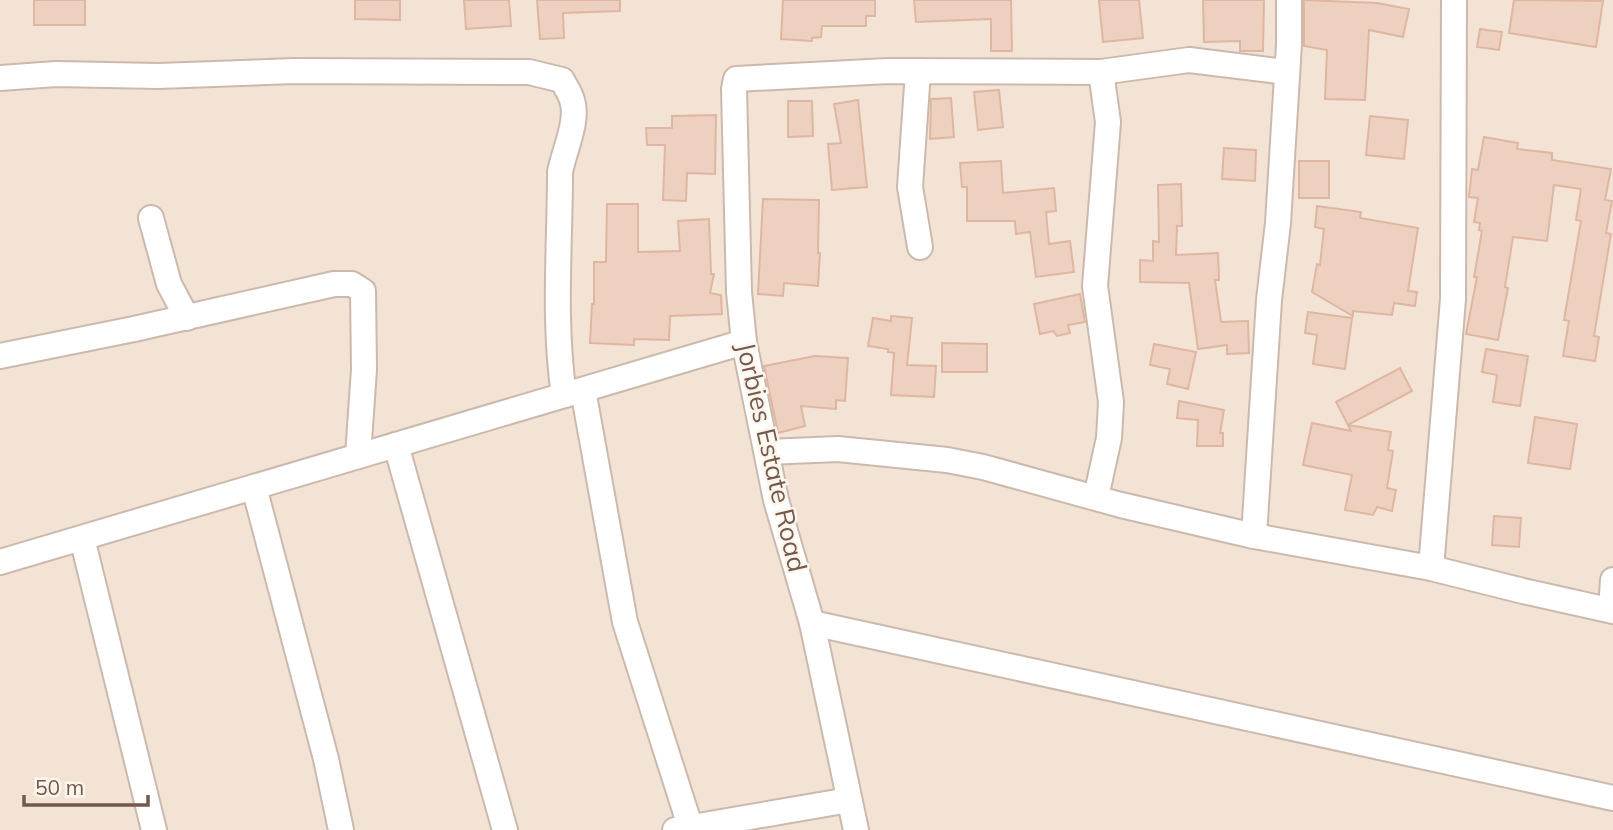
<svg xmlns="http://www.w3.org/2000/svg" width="1613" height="830" viewBox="0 0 1613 830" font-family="Mulish,sans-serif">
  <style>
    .residential { fill: #f2e3d5 }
    .building { fill: #eed0c0; stroke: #dfb6a1; stroke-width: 2 }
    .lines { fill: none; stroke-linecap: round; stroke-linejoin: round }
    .minor-casing { stroke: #ccb9ad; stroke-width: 28 }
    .minor { stroke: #fff; stroke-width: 24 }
    .labels { text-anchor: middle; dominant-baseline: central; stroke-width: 5; stroke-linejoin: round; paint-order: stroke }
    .street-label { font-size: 26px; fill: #72584d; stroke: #fef6ec }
  </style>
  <rect width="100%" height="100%" fill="#fbf1e6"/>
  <rect class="residential" x="0" y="0" width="1613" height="830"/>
  <g class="building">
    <rect x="34" y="0" width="51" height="25"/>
    <polygon points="355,0 400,0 400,20 355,19"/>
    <polygon points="464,0 509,0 511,26 466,29"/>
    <polygon points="537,0 620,0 620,11 563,13 564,38 540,39"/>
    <polygon points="783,0 875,0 875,16 866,16 866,26 822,26 821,37 812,38 812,41 781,39"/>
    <polygon points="914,0 1011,0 1012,51 991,51 991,19 916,22"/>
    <polygon points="1099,0 1139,0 1143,38 1103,42"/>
    <polygon points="1203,0 1264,0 1263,51 1240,51 1240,41 1204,42"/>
    <polygon points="1304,0 1377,3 1409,9 1403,37 1369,30 1365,100 1325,99 1327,50 1304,46"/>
    <polygon points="1514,0 1603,1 1596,47 1509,33"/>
    <polygon points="1480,29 1502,32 1499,50 1477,47"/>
    <polygon points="999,90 1003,127 978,130 974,92"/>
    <polygon points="951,98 954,137 930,139 931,99"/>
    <polygon points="858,100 867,187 832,190 828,144 841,143 834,104"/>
    <polygon points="788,101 812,101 813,136 788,137"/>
    <polygon points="716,115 715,174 687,173 686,201 663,200 665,145 647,145 646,128 672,128 672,116"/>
    <polygon points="1370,116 1408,120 1404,159 1366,155"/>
    <polygon points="1484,137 1518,143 1517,149 1552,153 1552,160 1611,169 1605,200 1612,201 1606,233 1611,234 1594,336 1599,337 1595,361 1563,356 1569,321 1564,320 1581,221 1576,220 1581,189 1554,185 1547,241 1513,237 1505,287 1508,288 1498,340 1466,334 1477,277 1474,277 1482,231 1479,230 1480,223 1474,222 1478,198 1469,197 1472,169 1478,170"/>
    <polygon points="1224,148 1256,150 1255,181 1222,179"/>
    <polygon points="1001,161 1003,193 1054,188 1056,211 1046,212 1049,244 1070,241 1074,272 1036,277 1030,232 1016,234 1015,221 967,221 967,187 962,187 960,163"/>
    <rect x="1299" y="161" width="30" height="37"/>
    <polygon points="1181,184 1182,226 1177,226 1176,255 1218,253 1219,280 1215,280 1221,322 1248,321 1249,353 1227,354 1227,345 1198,349 1189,283 1140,282 1140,260 1153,261 1153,241 1159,242 1158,185"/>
    <polygon points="763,199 819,200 818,253 820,253 818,286 784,283 783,296 758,294"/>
    <polygon points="607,204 638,204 638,252 680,251 678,221 709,219 711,274 714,274 710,293 721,295 722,314 670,316 669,340 634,339 634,345 590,343 592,304 594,304 594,262 606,262"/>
    <polygon points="1317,206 1361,212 1360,218 1418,228 1408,291 1417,292 1415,306 1394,303 1392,315 1353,311 1353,316 1312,292 1317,264 1320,265 1324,229 1315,227"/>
    <polygon points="1080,294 1085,322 1068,325 1070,333 1057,336 1053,331 1040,334 1034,304"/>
    <polygon points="1308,312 1352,318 1345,369 1313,364 1317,335 1305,333"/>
    <polygon points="891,316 912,318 907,365 936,366 934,397 891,395 894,353 888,352 888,349 868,346 873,318 891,321"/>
    <polygon points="942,343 987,344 987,372 942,372"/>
    <polygon points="1154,344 1196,352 1188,389 1167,384 1170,369 1150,365"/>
    <polygon points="1486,349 1528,356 1520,406 1493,402 1497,375 1482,372"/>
    <polygon points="815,356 848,358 845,401 836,400 836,409 801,406 805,426 778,433 764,366"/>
    <polygon points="1400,368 1412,391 1348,425 1336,402"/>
    <polygon points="1179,401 1224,410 1220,433 1223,433 1223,446 1197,446 1198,420 1177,418"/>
    <polygon points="1535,417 1577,424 1570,469 1528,463"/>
    <polygon points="1312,423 1351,431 1348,425 1391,432 1388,450 1393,451 1387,488 1396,490 1392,511 1377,507 1373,515 1345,510 1352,475 1303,465"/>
    <polygon points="1494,516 1521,518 1519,547 1492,545"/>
  </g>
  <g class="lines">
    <defs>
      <g id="minor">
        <polyline points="918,71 910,187 920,247"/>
        <path d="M0,78L56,74L158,76L294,71L529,72L562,80C565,86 570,93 572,100C579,120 564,151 560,172C560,246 553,322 564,395"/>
        <polyline points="151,218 169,284 187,318"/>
        <polyline points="0,356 134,329 334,284 352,284 363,291 364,369 358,456"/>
        <polyline points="583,390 625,622 690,826"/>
        <polyline points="396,445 505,830"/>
        <polyline points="767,452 838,449 947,460 983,467 1121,505 1254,536 1431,568 1523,591 1613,611"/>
        <polyline points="254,487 326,759 341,830"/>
        <polyline points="1096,497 1109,438 1111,402 1095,286 1108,122 1101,72"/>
        <polyline points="1254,536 1269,300 1278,223 1289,44 1289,0"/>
        <polyline points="82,538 154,830"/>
        <polyline points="0,562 744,342"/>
        <polyline points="1431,568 1453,299 1454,0"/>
        <polyline points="1611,610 1613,580"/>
        <polyline points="812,623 1613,798"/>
        <polyline points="675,830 849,800"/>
        <polyline points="856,830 812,623 776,500 744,342 739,292 734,89 736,79 888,71 1101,72 1189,60 1286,72"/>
      </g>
    </defs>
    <use href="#minor" class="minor-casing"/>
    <use href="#minor" class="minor"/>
  </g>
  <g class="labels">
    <g class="street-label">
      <text transform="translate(772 457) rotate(77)">Jorbies Estate Road</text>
    </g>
  </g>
  <path d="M24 795v10h124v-10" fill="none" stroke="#72584d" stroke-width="3.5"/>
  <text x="35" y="795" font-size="21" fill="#72584d" stroke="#fef6ec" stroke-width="5" paint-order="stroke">50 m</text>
</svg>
